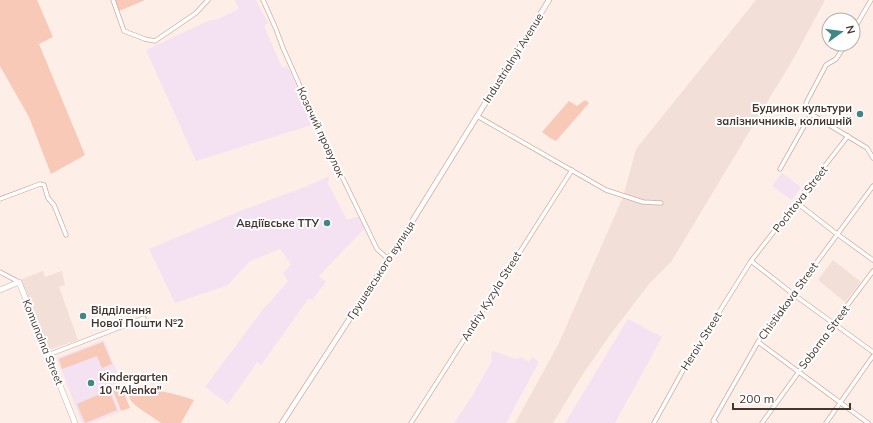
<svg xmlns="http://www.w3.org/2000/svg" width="873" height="423" viewBox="0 0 873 423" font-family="Mulish,sans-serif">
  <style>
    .built { fill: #f2dfd8 }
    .industrial { fill: #f4e1f2 }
    .green { fill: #f7c9b6 }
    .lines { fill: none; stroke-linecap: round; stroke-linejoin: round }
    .minor-casing { stroke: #d1ad9e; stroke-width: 5 }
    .tertiary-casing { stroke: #d1ad9e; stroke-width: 6 }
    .secondary-casing { stroke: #d1ad9e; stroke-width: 6 }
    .minor { stroke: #fff; stroke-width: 3.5 }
    .tertiary { stroke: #fff; stroke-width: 4.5 }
    .secondary { stroke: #fff; stroke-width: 5 }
    .poi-dot { fill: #408886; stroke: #fff; stroke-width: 1.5 }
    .labels { text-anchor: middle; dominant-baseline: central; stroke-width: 4; stroke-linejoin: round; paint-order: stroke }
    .street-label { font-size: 11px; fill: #44352f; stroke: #fff }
    .poi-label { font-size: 11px; font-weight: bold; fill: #44352f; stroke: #fff; text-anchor: end }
  </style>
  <rect width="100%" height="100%" fill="#feeee8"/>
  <g class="built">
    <polygon points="756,0 825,0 795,56 671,262 649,284 610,335 581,377 553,423 515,423 558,345 623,197 636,149"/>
    <polygon points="833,260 861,282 845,302 818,280"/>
    <polygon points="43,271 45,277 62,271 65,285 59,287 78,340 51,349 50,348 47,349 21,283 22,279"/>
  </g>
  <g class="industrial">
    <polygon points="235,0 256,0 268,23 264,26 282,68 287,66 315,124 196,161 146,50 208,21 218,19 239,9"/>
    <polygon points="782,173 801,187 792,200 772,186"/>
    <polygon points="329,176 328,184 331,189 347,220 359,216 365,228 319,276 326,282 312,300 309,298 261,365 257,362 228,404 205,387 261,312 288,281 283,273 291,264 280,249 250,261 228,285 175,303 149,249 240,211 305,187"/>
    <polygon points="628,319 662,337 615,423 565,423"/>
    <polygon points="104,340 121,381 110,386 120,412 91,423 82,423 57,358"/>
    <polygon points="493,351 516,359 521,357 529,362 532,357 539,362 506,423 454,423 471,398 492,361 491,354"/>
  </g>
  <g class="green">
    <polygon points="0,0 37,0 53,37 39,44 85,155 51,174 29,117 0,66"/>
    <polygon points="115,0 145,0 119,11"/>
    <polygon points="585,100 589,103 556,141 550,138 542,132 569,101 577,106"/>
    <polygon points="103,342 112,364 102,368 97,356 62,369 59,359"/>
    <polygon points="116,386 117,390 122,388 130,408 121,411 112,388"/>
    <path d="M130,388C151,388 174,393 194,400L181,423H161L136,406L131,401L126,390Z"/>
    <polygon points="109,390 117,410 85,423 77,404"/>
  </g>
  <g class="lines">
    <defs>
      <g id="minor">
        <polyline points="113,0 124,31 145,39 155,41 196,13 208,0"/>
        <polyline points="263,0 276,29 283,48 320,131 377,249 388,259"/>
        <polyline points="853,31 871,0"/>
        <polyline points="811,114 867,148 873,158"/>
        <polyline points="477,116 606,190 643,202 661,203"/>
        <polyline points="780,169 811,114 806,103 826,65 836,59 846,44"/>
        <polyline points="0,199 40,184 44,185 48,198 54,205 66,235"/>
        <polyline points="797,203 837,234 873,260"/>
        <polyline points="751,261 793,294 873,352"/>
        <polyline points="0,272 19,282"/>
        <polyline points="758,342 868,423"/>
        <polyline points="48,355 144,318"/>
        <polyline points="411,423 572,170"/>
        <polyline points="654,423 686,365 751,261 848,136"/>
        <polyline points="716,423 713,421 758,342 873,186"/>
        <polyline points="762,423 834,323 873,271"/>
        <polyline points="826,423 873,356"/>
      </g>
      <polyline id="tertiary" points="282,423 400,241 549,0"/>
      <polyline id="secondary" points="0,290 19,282 75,423"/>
    </defs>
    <use href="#minor" class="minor-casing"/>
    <use href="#tertiary" class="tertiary-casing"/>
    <use href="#secondary" class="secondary-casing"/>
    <use href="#minor" class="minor"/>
    <use href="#tertiary" class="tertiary"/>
    <use href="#secondary" class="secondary"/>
  </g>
  <g class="poi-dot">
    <circle cx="860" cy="114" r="4"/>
    <circle cx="327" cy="223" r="4"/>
    <circle cx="83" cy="316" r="4"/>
    <circle cx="91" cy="383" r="4"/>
  </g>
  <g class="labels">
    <g class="street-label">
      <text transform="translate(513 58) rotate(-58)">Industrialnyi Avenue</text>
      <text transform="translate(321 132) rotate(65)">Козачий провулок</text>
      <text transform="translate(800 199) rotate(-52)">Pochtova Street</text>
      <text transform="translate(381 270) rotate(-57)">Грушевського вулиця</text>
      <text transform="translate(491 296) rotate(-58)">Andriy Kyzyla Street</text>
      <text transform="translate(788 301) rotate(-54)">Chistiakova Street</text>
      <text transform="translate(824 337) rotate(-53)">Soborna Street</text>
      <text transform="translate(701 341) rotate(-58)">Heroiv Street</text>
      <text transform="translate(43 342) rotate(68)">Komunalna Street</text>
    </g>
    <g class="poi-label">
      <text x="852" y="108">Будинок культури<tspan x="852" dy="13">залізничників, колишній</tspan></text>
      <text x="319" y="223">Авдіївське ТТУ</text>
      <text x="91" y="310" text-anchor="start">Відділення<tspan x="91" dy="13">Нової Пошти №2</tspan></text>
      <text x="99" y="377" text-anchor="start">Kindergarten<tspan x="99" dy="13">10 "Alenka"</tspan></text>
    </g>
  </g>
  <g transform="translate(841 32) rotate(76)"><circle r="19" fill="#ffffff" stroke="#b4aeac"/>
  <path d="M0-3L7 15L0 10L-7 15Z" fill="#408886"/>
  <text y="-6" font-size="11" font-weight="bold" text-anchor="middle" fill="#44352f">N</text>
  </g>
  <path d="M733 403v6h117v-6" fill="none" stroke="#44352f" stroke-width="2"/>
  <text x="739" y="403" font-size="12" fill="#44352f" stroke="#ffffff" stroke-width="3" paint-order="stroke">200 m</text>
</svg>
